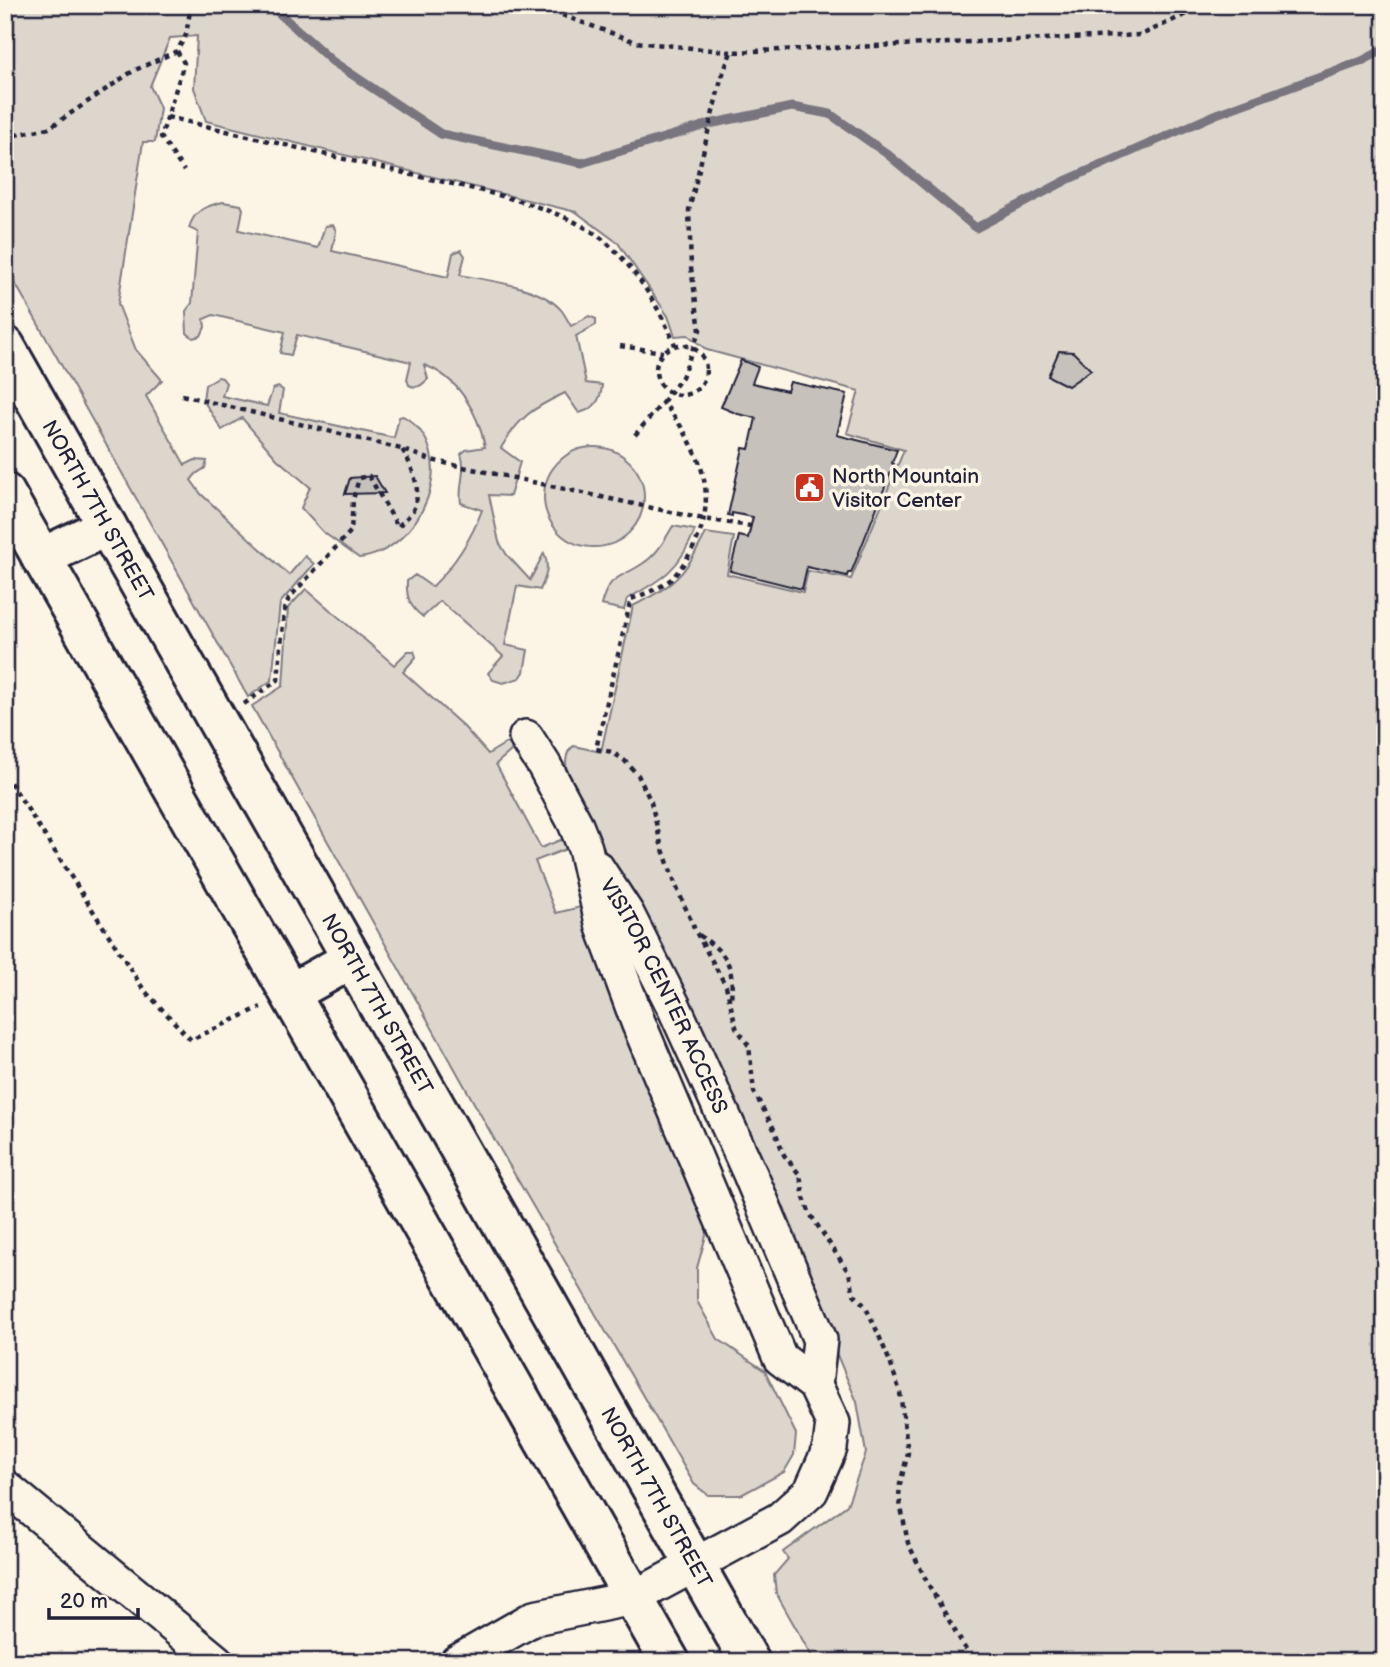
<svg xmlns="http://www.w3.org/2000/svg" width="1390" height="1667" viewBox="0 0 1390 1667" font-family="'Balsamiq Sans',sans-serif">
  <style>
    .green { fill: #dcd6cc; stroke: #7f7c84; stroke-width: 2 }
    .lines { fill: none; stroke-linecap: round; stroke-linejoin: round }
    .stream { stroke: #78757e; stroke-width: 9 }
    .building { fill: #c6c1bb; stroke: #22223b; stroke-width: 2 }
    .minor-casing { stroke: #22223b; stroke-width: 38 }
    .major-casing { stroke: #22223b; stroke-width: 44 }
    .path { stroke: #22223b; stroke-width: 4.5; stroke-dasharray: 5 5; stroke-linecap: butt }
    .minor { stroke: #fcf5e5; stroke-width: 33 }
    .major { stroke: #fcf5e5; stroke-width: 38 }
    .labels { text-anchor: middle; dominant-baseline: central; stroke-width: 7; stroke-linejoin: round; paint-order: stroke }
    .poi-label { font-size: 21px; fill: #22223b; stroke: #fcf5e5; text-anchor: start }
    .street-label { font-size: 21px; fill: #22223b; stroke: #fcf5e5 }
  </style>
  <rect width="100%" height="100%" fill="#fcf5e5"/>
  <filter id="ink" filterUnits="userSpaceOnUse"><feTurbulence type="fractalNoise" baseFrequency=".0143" numOctaves="2"/><feDisplacementMap in="SourceGraphic" scale="14" xChannelSelector="R" yChannelSelector="G"/><feConvolveMatrix kernelMatrix="1 2 1 2 8 2 1 2 1" color-interpolation-filters="sRGB"/></filter>
  <g filter="url(#ink)">
    <g class="green">
      <path d="M5,5H1385V1662H815L776,1593L774,1575L788,1559L783,1552L847,1505L866,1453L857,1402L710,1057L568,779C566,768 563,752 574,746L601,752L633,606C677,583 683,577 706,533L734,537L727,574L803,592L808,571L851,579L904,450L847,433L859,391L707,350L688,335L675,336L668,316L618,243L576,212L206,121L194,88L197,36L170,38L150,86L160,108L155,142H143L118,304L136,350L162,380L146,396L185,465L195,460L207,461L205,468L196,474L191,480L201,494L289,575L305,556L314,564L280,603L272,680L248,697L5,265Z"/>
      <path d="M223,202L241,205L243,209L239,230L318,248L325,226L333,225L336,231L332,251L448,277L453,253L461,250L465,256L460,275C490,281 542,286 562,311C565,315 568,321 571,326L589,316L596,319V325L576,336L586,383L602,385C601,400 595,409 579,413L565,393C533,408 519,417 501,448L520,462L510,496L489,495L499,542L507,555L530,580L544,553C550,567 546,576 540,590L517,586L505,645L528,650L524,672L520,678L503,683L493,680L488,673L503,656L440,601L423,617C410,607 406,598 407,581L415,575L432,587C454,565 471,540 482,510L461,503C458,486 467,471 461,454L466,450L485,447C478,412 458,377 424,365L428,379C421,386 417,389 409,385L407,379L411,362L297,335L291,355L280,353L285,332L213,315L204,319L205,327L201,336L193,338L187,333L186,311L192,303L198,232L189,228C194,210 206,206 223,202Z"/>
      <path d="M218,377L222,378L226,383L222,396L267,406L273,389L278,387L283,390L279,413L394,438L399,417L403,416C464,452 422,551 359,558L323,532L301,508L310,487L277,459L242,418L222,430L203,400L205,385Z"/>
      <circle cx="594" cy="497" r="50"/>
      <path d="M673,526L695,530C680,569 663,579 627,599L624,610L601,605C609,574 620,579 642,564C657,555 664,541 673,526Z"/>
      <polygon points="306,589 394,665 408,651 414,651 416,657 403,672 464,727 488,754 506,743 512,745 511,751 496,764 541,848 560,840 565,842 566,849 535,861 556,913 585,906 704,1217 707,1232 697,1268 697,1301 718,1339 765,1371 796,1434 794,1455 784,1472 741,1495 708,1495 694,1484 497,1144 252,706 283,686 288,608"/>
    </g>
    <g class="lines">
      <polyline class="stream" points="270,5 332,61 441,134 582,163 709,124 792,107 830,114 886,153 976,228 1067,180 1219,113 1362,61 1385,49"/>
    </g>
    <g class="building">
      <polygon points="1059,351 1073,352 1091,370 1068,386 1048,376"/>
      <polygon points="741,360 758,367 752,383 787,391 790,382 847,394 837,435 897,450 892,463 894,464 851,573 848,573 847,576 807,567 802,589 730,571 739,536 748,538 753,517 732,513 732,516 728,515 743,448 749,449 756,418 738,414 721,407"/>
      <polygon points="375,476 385,493 345,494 350,478"/>
    </g>
    <g class="lines">
      <defs>
        <g id="minor">
          <path id="s1" d="M597,868L627,914L674,1007L750,1174L820,1340L815,1385"/>
          <polyline points="5,1487 217,1662"/>
          <polyline points="457,1662 534,1618 633,1598 780,1519 811,1491 830,1448 833,1423 815,1385 780,1358 638,1022 603,927 585,848 575,823 544,765 526,737"/>
        </g>
        <g id="major">
          <path id="s2" d="M5,346L750,1662"/>
          <polyline points="5,493 670,1662"/>
          <polyline points="41,558 107,526"/>
          <polyline points="291,993 352,959"/>
        </g>
      </defs>
      <use href="#minor" class="minor-casing"/>
      <use href="#major" class="major-casing"/>
      <g class="path">
        <polyline points="534,5 636,42 731,52"/>
        <polyline points="177,51 184,63 161,137 184,171"/>
        <path d="M167,117C245,135 322,154 400,172C457,186 566,204 608,244C637,270 660,309 675,345"/>
        <polyline points="5,137 49,128 133,71 177,51 186,35 191,5"/>
        <circle cx="681" cy="370" r="25"/>
        <polyline points="620,346 663,352"/>
        <polyline points="182,395 401,449 431,460 703,519 751,526"/>
        <polyline points="663,402 682,377 700,330 691,268 689,210 721,79 731,52 1141,35 1206,5"/>
        <path d="M635,435L663,402C699,447 722,494 692,550C686,560 679,572 670,580C659,589 644,594 631,599L596,749L612,752L624,760L638,775L651,802L661,844L676,886L696,932L726,986L736,1027L749,1046L754,1092L775,1131L784,1155L800,1175L804,1198L810,1214L849,1273L854,1294L865,1306L874,1324L890,1362L900,1392L908,1453L900,1484L899,1497L908,1543L928,1584L973,1662"/>
        <path d="M244,704L278,680L284,612L289,598L351,531L353,500L359,478L369,476L398,527C402,522 410,516 413,510C423,491 412,466 402,449"/>
        <polyline points="5,774 144,990 191,1040 261,1007"/>
        <path d="M699,935C728,955 734,964 731,1000"/>
      </g>
      <use href="#minor" class="minor"/>
      <use href="#major" class="major"/>
    </g>
  </g>
  <defs>
    <symbol id="civic-square" viewBox="-11 -11 22 22"><rect x="-9" y="-9" width="18" height="18" rx="4" fill="#c8321e" stroke="#fcf5e5"/><path d="M-.6-6.5H3V-4.5H.6V-3L4-1V1h2V6H-6V1h2V-1L-.6-3ZM-1.2 2.5V6h2.4V2.5Z" fill="#fff"/></symbol>
  </defs>
  <g fill-rule="evenodd">
    <use href="#civic-square" x="792" y="470" width="35" height="35"/>
  </g>
  <g class="labels">
    <g class="poi-label">
      <text x="832" y="476">North Mountain<tspan x="832" dy="24">Visitor Center</tspan></text>
    </g>
    <g class="street-label">
      <text stroke="none"><textPath href="#s2" startOffset="189">NORTH 7TH STREET</textPath></text>
      <text stroke="none"><textPath href="#s1" startOffset="145">VISITOR CENTER ACCESS</textPath></text>
      <text stroke="none"><textPath href="#s2" startOffset="756">NORTH 7TH STREET</textPath></text>
      <text stroke="none"><textPath href="#s2" startOffset="1323">NORTH 7TH STREET</textPath></text>
    </g>
  </g>
  <rect width="1390" height="1667" fill="none" stroke="#fcf5e5" stroke-width="28"/>
  <rect x="14" y="14" width="1362" height="1639" fill="none" stroke="#22223b" stroke-width="2.5" filter="url(#ink)"/>
  <path d="M49 1608v10h89v-10" fill="none" stroke="#22223b" stroke-width="3.5"/>
  <text x="60" y="1608" font-size="21" fill="#22223b" stroke="#fcf5e5" stroke-width="5" paint-order="stroke">20 m</text>
</svg>
